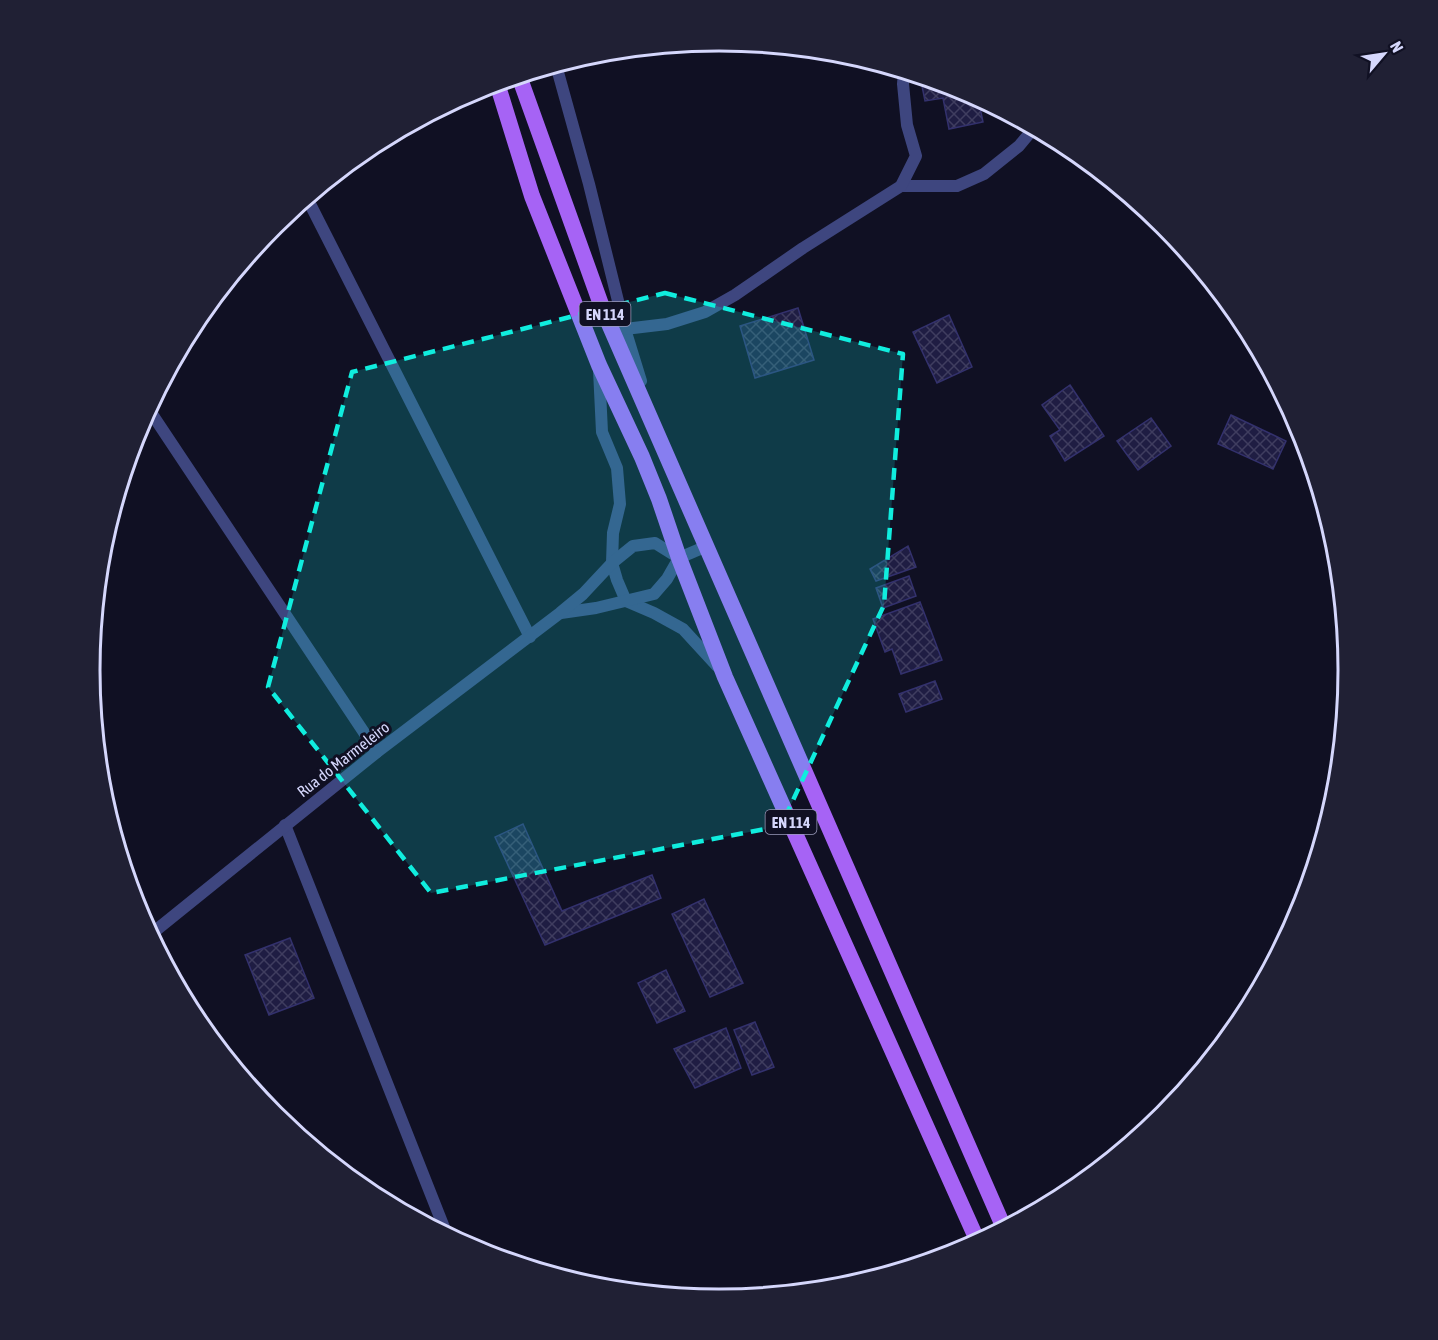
<svg xmlns="http://www.w3.org/2000/svg" width="1438" height="1340" viewBox="0 0 1438 1340" font-family="'Asap Condensed',sans-serif">
  <style>
    .building { fill: url(#building-cross-hatch); stroke: #33316d; stroke-width: 1.5 }
    .lines { fill: none; stroke-linecap: round; stroke-linejoin: round }
    .service { stroke: #3e467f; stroke-width: 12 }
    .minor { stroke: #3e467f; stroke-width: 12 }
    .primary { stroke: #a663f5; stroke-width: 16 }
    .marked { fill: #10edde; fill-opacity: 0.2; stroke: #10edde; stroke-width: 4.5; stroke-dasharray: 12 8; stroke-linejoin: round }
    .labels { text-anchor: middle; dominant-baseline: central; stroke-width: 6; stroke-linejoin: round; paint-order: stroke }
    .shield { fill: #101023; stroke: #9a9bbb; stroke-width: 1.5 }
    .shield-label { font-size: 15px; font-weight: bold; fill: #d5d7fc }
    .street-label { font-size: 16px; fill: #d5d7fc; stroke: #101023 }
    .rim { fill: none; stroke: #d5d7fc; stroke-width: 3 }
  </style>
  <defs>
    <pattern id="building-cross-hatch" width="8" height="8" patternUnits="userSpaceOnUse" patternTransform="scale(1.5)"><rect width="8" height="8" fill="#1f1d43"/><path d="M0 0l8 8M0 8l8-8" fill="none" stroke="#3f3d5f"/></pattern>
  </defs>
  <rect width="100%" height="100%" fill="#101023"/>
  <g class="building">
    <polygon points="920,76 960,89 978,98 983,122 949,129 943,98 925,101"/>
    <polygon points="798,308 814,360 755,378 740,326"/>
    <polygon points="949,315 972,367 937,383 913,332"/>
    <polygon points="1070,385 1104,436 1065,461 1050,436 1060,430 1042,405"/>
    <polygon points="1231,415 1286,441 1273,469 1218,444"/>
    <polygon points="1151,418 1171,446 1138,470 1117,441"/>
    <polygon points="908,546 916,567 876,581 870,569"/>
    <polygon points="909,576 916,596 883,608 876,588"/>
    <polygon points="920,602 942,660 901,674 892,649 885,652 873,619"/>
    <polygon points="935,681 942,699 906,712 899,694"/>
    <polygon points="523,824 562,911 652,875 661,898 545,945 495,837"/>
    <polygon points="704,899 743,983 710,997 672,914"/>
    <polygon points="290,938 314,998 269,1015 245,955"/>
    <polygon points="666,970 685,1011 657,1023 638,983"/>
    <polygon points="755,1022 774,1067 752,1075 734,1030"/>
    <polygon points="726,1028 741,1068 695,1088 674,1049"/>
  </g>
  <g class="lines">
    <polyline class="service" points="307,198 530,637"/>
    <g class="minor">
      <polyline points="556,65 589,184 625,329 641,381"/>
      <polyline points="901,186 957,186 984,174 1019,146 1034,128"/>
      <polyline points="625,329 667,324 705,312 735,295 803,248 901,186 916,156 907,125 903,84 904,71"/>
      <polyline points="599,370 602,432 617,468 620,504 613,533 612,563 617,580 626,601 654,613 683,629 717,666"/>
      <polyline points="148,408 377,752"/>
      <polyline points="679,558 707,546"/>
      <polyline points="561,613 596,608 654,594 667,579 679,558"/>
      <polyline points="285,825 447,1235"/>
      <polyline points="150,935 377,752 560,613 583,594 612,563 633,546 655,543 679,558"/>
    </g>
    <g class="primary">
      <polyline points="519,76 603,310 1004,1228"/>
      <polyline points="497,83 532,196 599,365 642,457 659,499 679,558 725,677 978,1242"/>
    </g>
  </g>
  <path class="marked" d="M665,293L903,354L884,605L781,826L431,893L268,687L352,372Z"/>
  <g class="labels">
    <g class="shield">
      <rect x="579.5" y="302" width="51" height="24" rx="4.5"/>
      <rect x="765.5" y="810" width="51" height="24" rx="4.5"/>
    </g>
    <g class="shield-label">
      <text x="605" y="314">EN 114</text>
      <text x="791" y="822">EN 114</text>
    </g>
    <g class="street-label">
      <text transform="translate(343 759) rotate(-38)">Rua do Marmeleiro</text>
    </g>
  </g>
  <path d="M0 0H1438V1340H0ZM100 670a619 619 0 1 1 1238 0a619 619 0 1 1-1238 0Z" fill="#202034" fill-rule="evenodd"/>
  <path class="rim" d="M100 670a619 619 0 1 1 1238 0a619 619 0 1 1-1238 0Z"/>
  <g transform="translate(1384 54) rotate(61)" stroke="#101023" stroke-width="4.5" paint-order="stroke">
  <path d="M0-4.5L10 22L0 15L-10 22Z" fill="#d5d7fc"/>
  <text y="-9" font-size="16" font-weight="bold" text-anchor="middle" fill="#d5d7fc">N</text>
  </g>
</svg>
